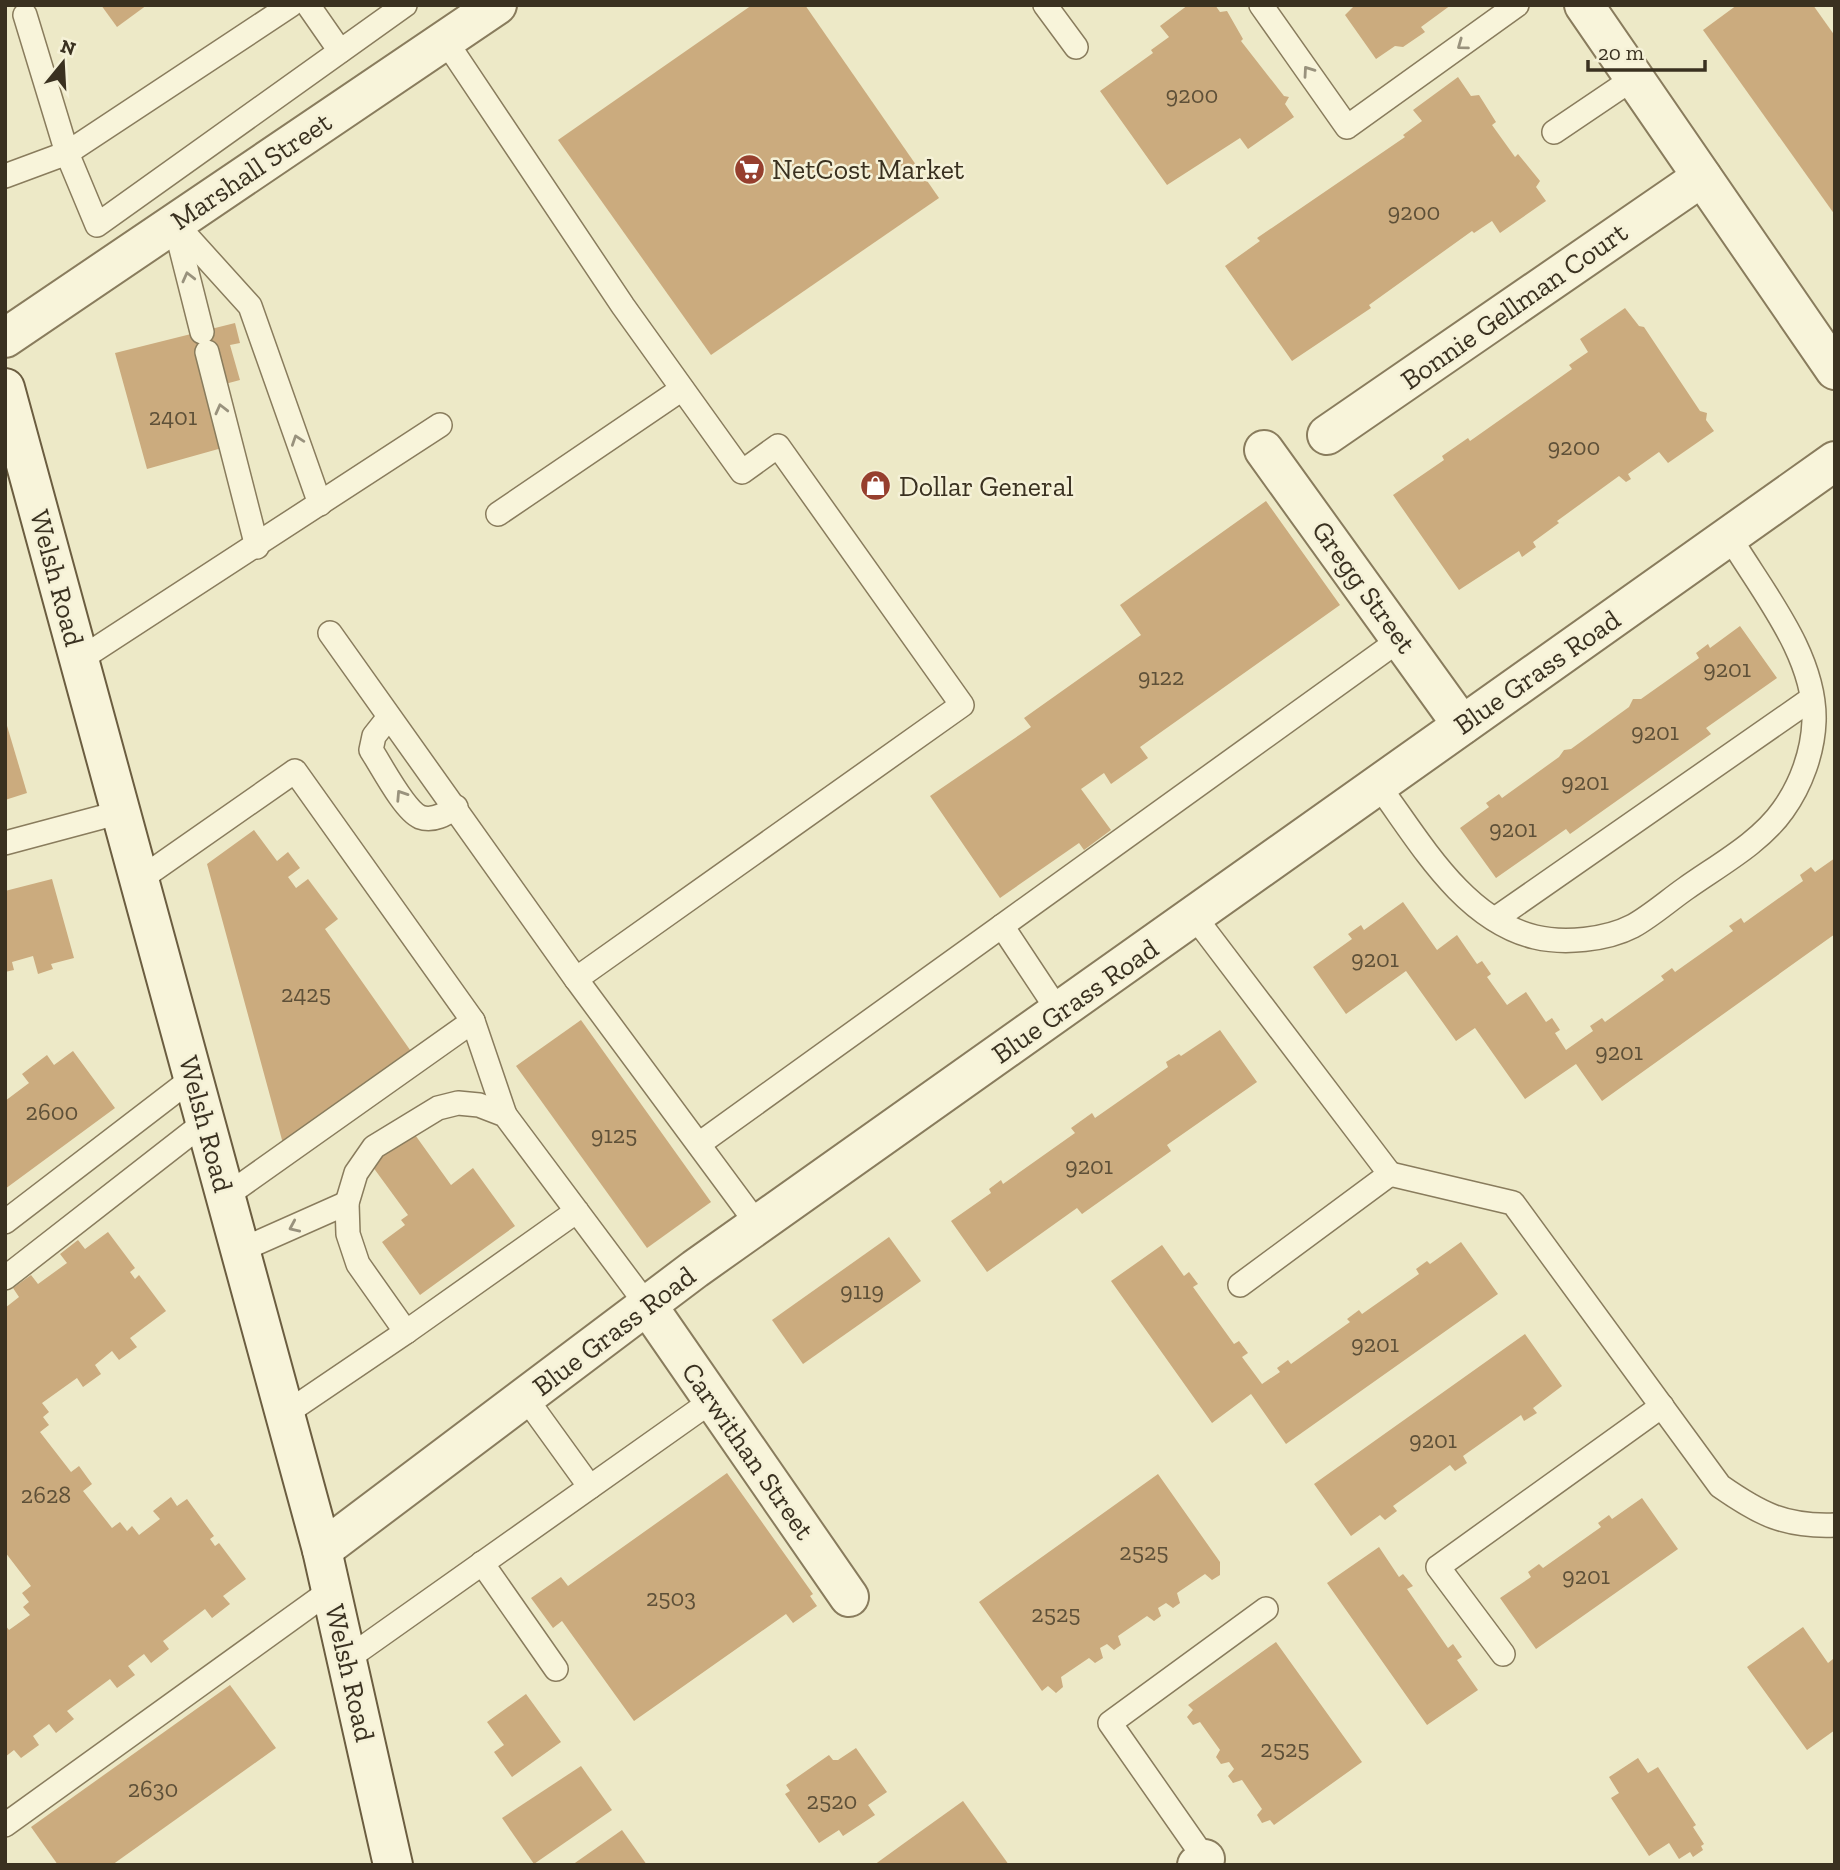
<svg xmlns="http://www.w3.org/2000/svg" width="1840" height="1870" viewBox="0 0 1840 1870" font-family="'Zilla Slab',serif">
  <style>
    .building { fill: #cbab7e }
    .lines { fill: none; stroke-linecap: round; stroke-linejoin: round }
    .lane-casing { stroke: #897c5d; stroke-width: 26 }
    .street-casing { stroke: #897c5d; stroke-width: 42 }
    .secondary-casing { stroke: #6b5d40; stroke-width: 42 }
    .lane { stroke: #f8f4da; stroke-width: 23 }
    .street { stroke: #f8f4da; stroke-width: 38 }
    .secondary { stroke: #f8f4da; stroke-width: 38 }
    .oneway { stroke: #99927d }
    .labels { text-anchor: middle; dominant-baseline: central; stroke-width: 5; stroke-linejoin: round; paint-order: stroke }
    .number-label { font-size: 24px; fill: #5e5038 }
    .poi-label { font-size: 28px; fill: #3a3120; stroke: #f5f1d7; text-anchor: start }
    .street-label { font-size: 28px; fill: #3a3120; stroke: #f5f1d7 }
  </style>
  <rect width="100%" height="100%" fill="#ede9c7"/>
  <g class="building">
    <polygon points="101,5 147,5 117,27"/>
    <polygon points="752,5 805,5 939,198 711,355 558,140"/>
    <polygon points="1188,5 1215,5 1220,12 1227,11 1243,39 1241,41 1284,96 1289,97 1285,104 1294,117 1248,149 1240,138 1167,185 1100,91 1153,53 1151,50 1169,37 1160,26"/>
    <polygon points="1355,5 1451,5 1421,27 1425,32 1403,47 1395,46 1376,59 1345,15"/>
    <polygon points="1737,5 1813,5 1835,36 1835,215 1703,30"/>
    <polygon points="1458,77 1471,96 1479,95 1496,122 1492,125 1515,157 1518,154 1540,181 1536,187 1546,201 1500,233 1492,221 1474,233 1472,231 1369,305 1371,308 1292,361 1225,266 1260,241 1257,238 1405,137 1403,135 1422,121 1413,110"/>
    <polygon points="1625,308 1639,326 1644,327 1700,411 1707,413 1706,420 1714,431 1668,463 1659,452 1628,474 1631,479 1626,482 1619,476 1557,521 1559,523 1533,542 1536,547 1522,557 1519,551 1459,590 1393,495 1444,460 1442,456 1468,438 1470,441 1572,369 1569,365 1588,352 1580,339"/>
    <polygon points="235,323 240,343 230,345 240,380 225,384 222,448 147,469 115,353"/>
    <polygon points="1266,501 1340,605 1140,747 1148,758 1111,784 1104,773 1081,789 1111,830 1084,850 1079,843 1000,898 930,796 1031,727 1024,718 1141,635 1120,605"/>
    <polygon points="1740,626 1777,678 1706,728 1711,734 1570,834 1566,829 1496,878 1460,828 1489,807 1486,803 1499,794 1502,798 1559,757 1564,750 1571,749 1629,707 1633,699 1641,699 1699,658 1696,653 1708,644 1710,648"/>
    <polygon points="5,719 27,793 5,800"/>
    <polygon points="254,830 277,861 288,852 300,868 288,877 296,888 308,879 338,919 325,929 415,1057 285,1151 207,864"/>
    <polygon points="1835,858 1835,934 1602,1101 1576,1064 1525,1099 1475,1028 1456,1041 1406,971 1346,1014 1313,967 1352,939 1348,934 1361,925 1364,930 1403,902 1437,950 1457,935 1477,964 1482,961 1491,974 1487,977 1507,1005 1526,992 1546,1022 1552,1018 1560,1030 1555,1033 1566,1050 1593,1031 1590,1026 1602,1018 1605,1022 1664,980 1661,976 1672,968 1675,972 1733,931 1729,926 1741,918 1744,923 1803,881 1800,875 1811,867 1815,872"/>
    <polygon points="52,879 74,958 51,964 53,969 38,974 33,956 12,962 14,970 5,972 5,891"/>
    <polygon points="581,1020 711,1202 647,1248 516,1066"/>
    <polygon points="1220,1030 1257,1082 1167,1145 1171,1151 1082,1214 1077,1208 987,1272 951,1221 991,1193 989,1189 1001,1180 1003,1184 1075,1133 1071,1128 1092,1113 1095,1118 1168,1067 1166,1062 1179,1054 1181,1056"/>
    <polygon points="73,1051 115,1108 5,1189 5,1101 29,1083 22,1074 47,1055 54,1065"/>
    <polygon points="413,1132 451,1185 473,1168 515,1226 420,1295 382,1242 405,1225 401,1220 408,1215 370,1163"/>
    <polygon points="108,1232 135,1268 130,1272 135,1279 139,1275 166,1311 130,1338 137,1347 119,1360 112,1351 95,1365 101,1374 83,1387 77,1378 42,1403 49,1412 43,1417 49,1425 40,1432 71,1472 79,1466 92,1484 83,1491 112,1528 120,1522 127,1531 132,1526 139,1535 160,1519 153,1511 171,1497 177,1506 187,1499 214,1536 210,1539 215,1546 219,1543 246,1579 223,1596 230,1604 212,1618 205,1609 163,1641 169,1649 151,1663 144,1654 128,1666 135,1675 117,1688 110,1679 67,1711 74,1719 56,1733 49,1724 33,1736 39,1745 21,1758 14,1750 5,1757 5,1625 9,1630 30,1615 23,1607 29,1602 22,1593 31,1586 5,1552 5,1308 19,1297 13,1288 31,1275 38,1284 67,1263 60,1254 78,1240 85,1249"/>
    <polygon points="889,1237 921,1281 803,1364 772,1320"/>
    <polygon points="1461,1242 1498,1294 1286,1444 1251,1394 1212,1423 1111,1281 1162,1245 1184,1276 1189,1272 1198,1284 1193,1287 1234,1344 1239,1341 1248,1353 1242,1357 1262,1384 1280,1372 1277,1368 1288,1360 1291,1364 1350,1322 1347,1319 1359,1310 1362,1314 1419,1274 1416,1269 1427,1261 1430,1264"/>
    <polygon points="1525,1334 1562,1386 1533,1408 1537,1413 1524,1421 1521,1415 1463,1456 1467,1463 1455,1471 1450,1465 1393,1506 1397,1511 1385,1520 1380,1515 1351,1536 1314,1484"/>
    <polygon points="727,1473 813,1594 810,1596 817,1606 793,1623 786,1614 634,1721 562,1621 553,1628 531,1598 561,1577 568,1586"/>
    <polygon points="1158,1474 1220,1562 1220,1575 1212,1580 1205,1574 1177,1593 1180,1603 1173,1608 1166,1603 1158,1608 1161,1616 1154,1621 1147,1616 1118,1636 1121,1645 1114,1650 1107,1644 1100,1648 1103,1658 1095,1663 1089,1658 1061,1677 1063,1687 1056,1693 1048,1686 1042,1691 979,1602"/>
    <polygon points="1642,1498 1678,1549 1536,1649 1500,1598 1531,1577 1528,1572 1539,1564 1543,1568 1601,1527 1598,1523 1609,1515 1612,1519"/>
    <polygon points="1379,1547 1399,1577 1403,1574 1413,1586 1407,1589 1448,1648 1453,1644 1462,1657 1457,1660 1478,1690 1427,1725 1327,1583"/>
    <polygon points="1803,1627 1828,1663 1833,1659 1835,1662 1835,1730 1807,1750 1747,1667"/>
    <polygon points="1276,1642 1362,1762 1274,1825 1270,1820 1262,1823 1257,1815 1262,1809 1242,1780 1233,1783 1228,1776 1234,1769 1229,1762 1221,1764 1216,1757 1220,1750 1200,1722 1193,1725 1187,1717 1193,1710 1188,1705"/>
    <polygon points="230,1685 276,1748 112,1865 58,1865 31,1827"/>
    <polygon points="526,1694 561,1742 512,1777 494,1752 504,1745 487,1722"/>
    <polygon points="856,1748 887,1792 868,1805 875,1815 843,1836 839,1830 819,1843 785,1794 790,1791 786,1785 829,1755 833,1760 838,1760"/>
    <polygon points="1638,1758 1648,1773 1658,1767 1696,1825 1693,1827 1704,1844 1701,1846 1703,1850 1693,1857 1690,1852 1679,1859 1669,1843 1649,1856 1611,1798 1619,1793 1609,1777"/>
    <polygon points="581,1766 612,1810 534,1864 502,1818"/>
    <polygon points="963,1801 1009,1865 874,1865 903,1844"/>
    <polygon points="622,1830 647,1865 572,1865"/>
  </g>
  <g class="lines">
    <defs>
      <g id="lane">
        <polyline points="308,5 340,51"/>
        <polyline points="1045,5 1076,47"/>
        <polyline points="1261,5 1347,127 1517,5"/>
        <polyline points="25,15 67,153 291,5"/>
        <polyline points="1554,132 1634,78"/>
        <polyline points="5,176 67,153 97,225 405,5"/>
        <polyline points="174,222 250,306 320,504"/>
        <polyline points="175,225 202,332"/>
        <polyline points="207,352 257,547"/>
        <polyline points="498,514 682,389"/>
        <polyline points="330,633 576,979 962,705 778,446 742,472 623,306 445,40"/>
        <polyline points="79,660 440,425"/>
        <path d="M389,717L374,736L371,750C381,765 404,810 420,817C433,822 446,814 456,807"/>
        <path d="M1378,785C1419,840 1462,919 1535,937C1564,944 1606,940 1633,926C1651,916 1668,901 1685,889C1717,866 1760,843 1783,810C1801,785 1813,752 1814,721C1816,655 1761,590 1729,536"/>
        <polyline points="5,843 121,812"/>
        <polyline points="139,880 295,771 473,1021 226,1196"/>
        <polyline points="1194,916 1390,1174 1240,1285"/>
        <polyline points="1495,919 1811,699"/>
        <polyline points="1002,926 1402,638"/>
        <polyline points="576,979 758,1225"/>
        <polyline points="473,1021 505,1115"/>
        <polyline points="699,1144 1002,926 1059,1012"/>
        <path d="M1390,1174L1513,1203L1720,1486C1760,1514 1785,1527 1835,1525"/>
        <polyline points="577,1211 406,1332 358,1264 348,1234 347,1203 356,1173 374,1147 438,1108 458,1103 479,1105 505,1115 647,1305"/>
        <polyline points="5,1222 194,1077"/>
        <polyline points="241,1250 347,1203"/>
        <polyline points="5,1278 205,1122"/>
        <polyline points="525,1397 590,1487"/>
        <polyline points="285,1414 406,1332"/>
        <polyline points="482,1563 556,1669"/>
        <polyline points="1503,1654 1438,1567 1662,1406"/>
        <polyline points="347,1659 713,1400"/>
        <polyline points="5,1825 331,1590"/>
        <polyline points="1205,1859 1110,1723 1266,1609"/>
      </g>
      <g id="street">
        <polyline points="1584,5 1835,370"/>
        <polyline points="5,338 497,5"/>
        <polyline points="1327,435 1702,177"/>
        <polyline points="1264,450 1462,725"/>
        <polyline points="647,1305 849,1597"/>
        <polyline points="322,1550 695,1269 1835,461"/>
        <polyline points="1197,1865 1205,1859"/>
      </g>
      <polyline id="secondary" points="5,388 322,1550 393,1865"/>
    </defs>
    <use href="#lane" class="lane-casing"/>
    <use href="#street" class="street-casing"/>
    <use href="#secondary" class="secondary-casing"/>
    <use href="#lane" class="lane"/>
    <use href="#street" class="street"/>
    <use href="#secondary" class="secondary"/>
  </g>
  <defs><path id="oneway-chevron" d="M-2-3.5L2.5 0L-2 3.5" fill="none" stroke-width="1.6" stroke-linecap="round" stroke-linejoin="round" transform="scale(1.75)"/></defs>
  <g class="oneway">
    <use href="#oneway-chevron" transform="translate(1462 45) rotate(144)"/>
    <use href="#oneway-chevron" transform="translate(1308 71) rotate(-125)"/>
    <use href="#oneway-chevron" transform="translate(188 277) rotate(-104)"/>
    <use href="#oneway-chevron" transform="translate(221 409) rotate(-104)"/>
    <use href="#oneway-chevron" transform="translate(297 440) rotate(-109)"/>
    <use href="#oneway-chevron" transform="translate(401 795) rotate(-123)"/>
    <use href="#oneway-chevron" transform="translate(294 1227) rotate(156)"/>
  </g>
  <defs>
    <symbol id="supermarket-disc" viewBox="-11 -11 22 22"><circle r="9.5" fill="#963f2e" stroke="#f5f1d7"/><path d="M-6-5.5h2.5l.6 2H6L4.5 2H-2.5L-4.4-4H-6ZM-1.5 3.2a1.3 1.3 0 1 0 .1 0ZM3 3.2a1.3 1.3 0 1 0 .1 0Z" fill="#fff"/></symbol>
    <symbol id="shop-disc" viewBox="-11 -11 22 22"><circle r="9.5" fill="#963f2e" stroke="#f5f1d7"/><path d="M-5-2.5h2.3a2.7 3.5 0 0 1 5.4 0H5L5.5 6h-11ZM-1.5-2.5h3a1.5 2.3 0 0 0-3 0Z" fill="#fff"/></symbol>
  </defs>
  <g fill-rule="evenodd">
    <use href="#supermarket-disc" x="732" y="152" width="35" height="35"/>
    <use href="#shop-disc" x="858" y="468" width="35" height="35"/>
  </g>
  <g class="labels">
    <g class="number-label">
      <text x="1192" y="94">9200</text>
      <text x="1414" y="211">9200</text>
      <text x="173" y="416">2401</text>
      <text x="1574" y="446">9200</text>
      <text x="1727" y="668">9201</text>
      <text x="1161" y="676">9122</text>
      <text x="1655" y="731">9201</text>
      <text x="1585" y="781">9201</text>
      <text x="1513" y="828">9201</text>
      <text x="1375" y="958">9201</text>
      <text x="306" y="993">2425</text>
      <text x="1619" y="1051">9201</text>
      <text x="52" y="1111">2600</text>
      <text x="614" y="1134">9125</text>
      <text x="1089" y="1165">9201</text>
      <text x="862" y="1290">9119</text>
      <text x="1375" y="1343">9201</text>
      <text x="1433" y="1439">9201</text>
      <text x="46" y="1494">2628</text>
      <text x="1144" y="1551">2525</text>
      <text x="1586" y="1575">9201</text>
      <text x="671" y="1597">2503</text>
      <text x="1056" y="1613">2525</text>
      <text x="1285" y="1748">2525</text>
      <text x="153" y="1788">2630</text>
      <text x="832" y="1800">2520</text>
    </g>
    <g class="poi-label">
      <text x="772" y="169">NetCost Market</text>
      <text x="899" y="486">Dollar General</text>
    </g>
    <g class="street-label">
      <text transform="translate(251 171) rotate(-34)">Marshall Street</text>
      <text transform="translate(1514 306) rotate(-35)">Bonnie Gellman Court</text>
      <text transform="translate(57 578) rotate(75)">Welsh Road</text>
      <text transform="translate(1364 587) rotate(54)">Gregg Street</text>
      <text transform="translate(1537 672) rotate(-35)">Blue Grass Road</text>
      <text transform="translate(1075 1001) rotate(-35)">Blue Grass Road</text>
      <text transform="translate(206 1124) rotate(75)">Welsh Road</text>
      <text transform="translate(614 1331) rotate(-37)">Blue Grass Road</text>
      <text transform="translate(748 1451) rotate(55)">Carwithan Street</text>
      <text transform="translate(350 1673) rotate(77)">Welsh Road</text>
    </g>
  </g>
  <rect width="1840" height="1870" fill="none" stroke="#3a3120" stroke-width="14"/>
  <g transform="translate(63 63) rotate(18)" stroke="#f5f1d7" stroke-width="5" paint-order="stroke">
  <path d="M0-5L12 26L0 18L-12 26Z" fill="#3a3120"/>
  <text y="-10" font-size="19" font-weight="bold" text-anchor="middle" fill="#3a3120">N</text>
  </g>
  <path d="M1588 60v10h117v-10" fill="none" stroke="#3a3120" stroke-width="3.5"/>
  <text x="1598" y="60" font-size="21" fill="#3a3120" stroke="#f5f1d7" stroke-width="5" paint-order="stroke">20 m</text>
</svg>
